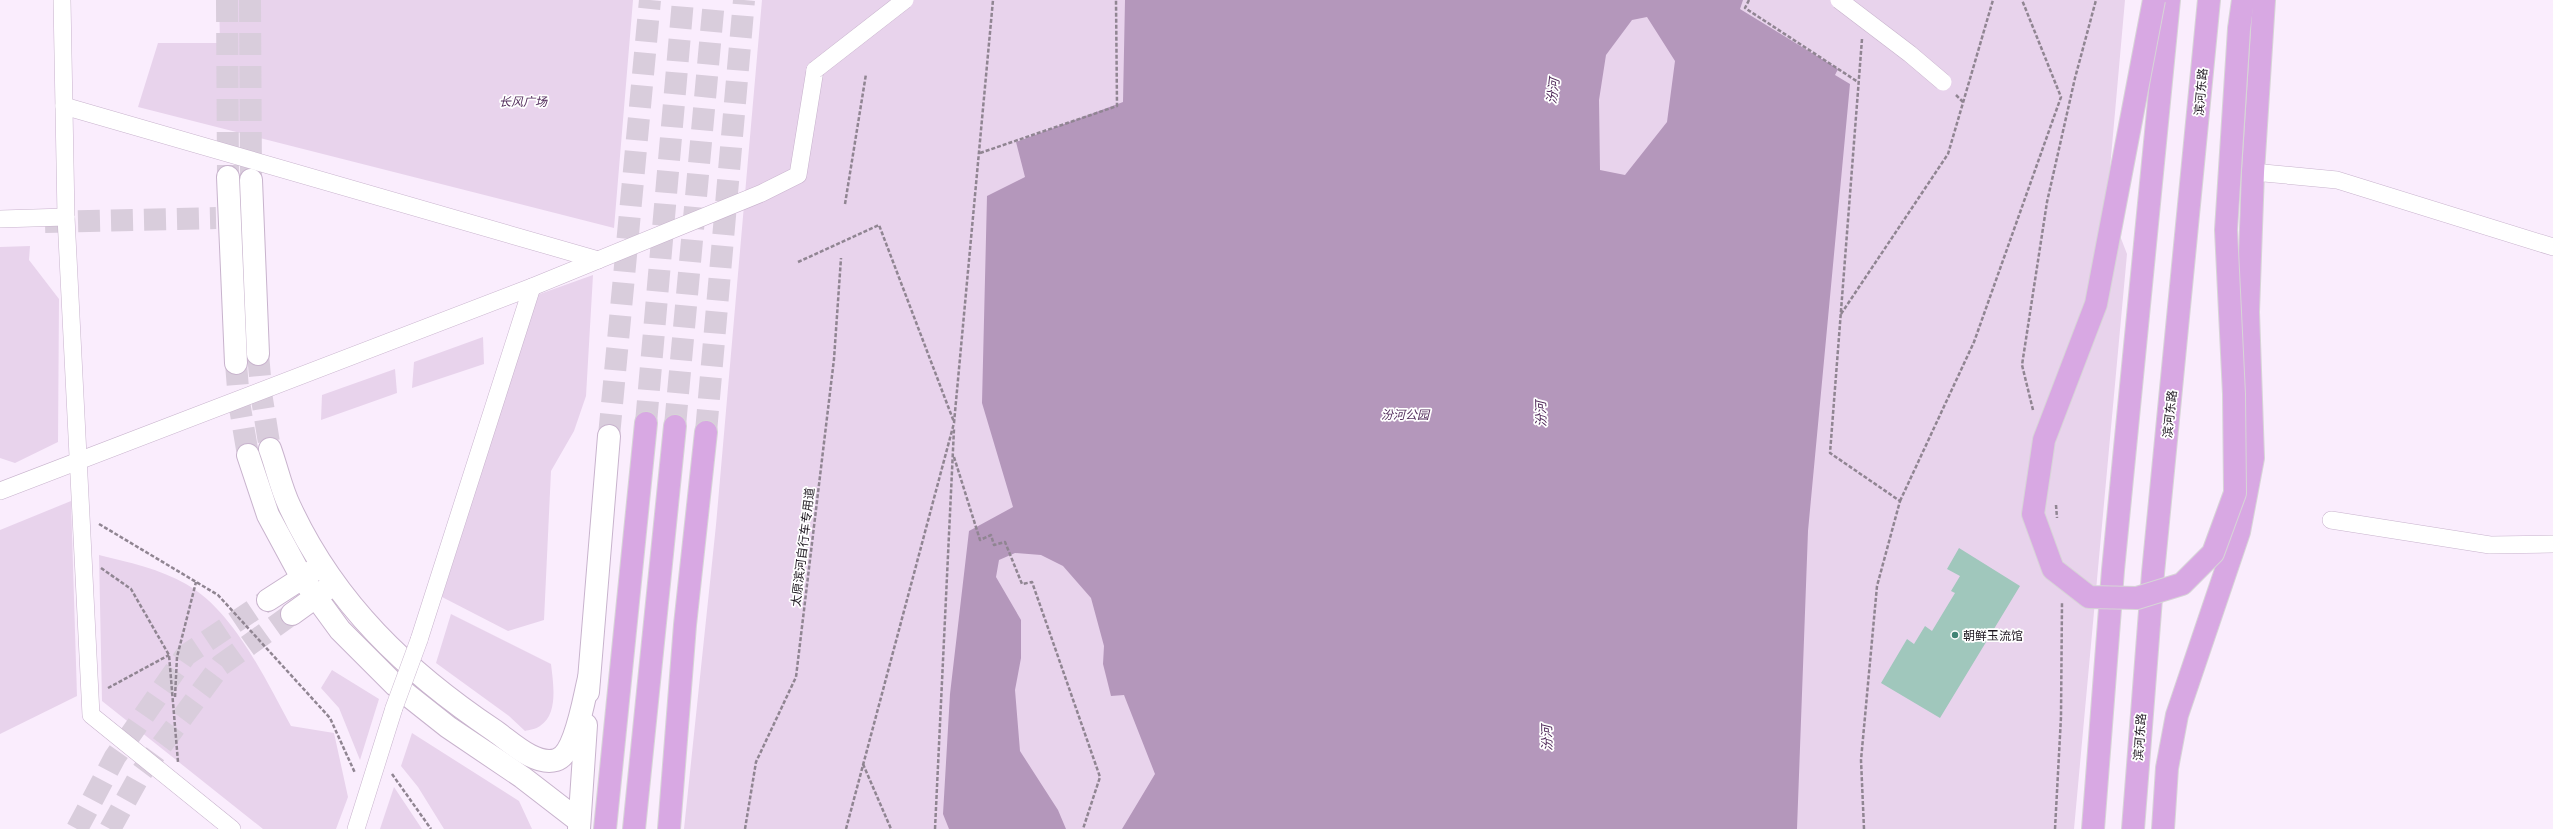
<svg xmlns="http://www.w3.org/2000/svg" width="2553" height="829" viewBox="0 0 2553 829" font-family="Literata,'Noto Sans SC',serif">
  <style>
    .green { fill: #e8d3ec }
    .water { fill: #b497bb; fill-rule: evenodd }
    .building { fill: #a0c7bc }
    .lines { fill: none; stroke-linecap: round; stroke-linejoin: round }
    .secondary-tunnel { stroke: #d9cddc; stroke-width: 22; stroke-dasharray: 22 11; stroke-linecap: butt }
    .highway-tunnel { stroke: #d9cddc; stroke-width: 22; stroke-dasharray: 22 11; stroke-linecap: butt }
    .street-casing { stroke: #c8b3cd; stroke-width: 18 }
    .secondary-casing { stroke: #c8b3cd; stroke-width: 24 }
    .highway-casing { stroke: #d7d5d7; stroke-width: 24 }
    .path { stroke: #908592; stroke-width: 2.5; stroke-dasharray: 4 2; stroke-linecap: butt }
    .street { stroke: #fff; stroke-width: 17 }
    .secondary { stroke: #fff; stroke-width: 22 }
    .highway { stroke: #d8a8e3; stroke-width: 22 }
    .street-bridge-casing { stroke: #c8b3cd; stroke-width: 18; stroke-linecap: butt }
    .highway-bridge-casing { stroke: #d7d5d7; stroke-width: 24; stroke-linecap: butt }
    .street-bridge { stroke: #fff; stroke-width: 17 }
    .highway-bridge { stroke: #d8a8e3; stroke-width: 22 }
    .poi-dot { fill: #428475; stroke: #fff; stroke-width: 1.5 }
    .labels { text-anchor: middle; dominant-baseline: central; stroke-width: 3.5; stroke-linejoin: round; paint-order: stroke }
    .street-label { font-size: 12px; fill: #1f1821; stroke: #fff }
    .park-label { font-size: 12px; font-style: italic; fill: #542e5d; stroke: #fff }
    .poi-label { font-size: 12px; fill: #1f1821; stroke: #fff; text-anchor: start }
    .water-label { font-size: 13px; font-style: italic; fill: #502959; stroke: #fff }
  </style>
  <rect width="100%" height="100%" fill="#faedfd"/>
  <g class="green">
    <polygon points="219,0 633,0 614,228 138,107 158,43 220,43"/>
    <polygon points="762,0 2125,0 2107,202 2127,254 2074,829 684,829 716,525"/>
    <polygon points="30,246 29,260 59,299 58,442 15,463 0,458 0,247"/>
    <polygon points="593,275 586,396 574,431 551,471 544,620 508,631 442,597 537,295"/>
    <polygon points="483,337 484,364 412,388 414,362"/>
    <polygon points="395,369 397,393 321,420 322,395"/>
    <polygon points="71,501 77,696 0,734 0,530"/>
    <path d="M99,555C128,562 160,569 186,584C234,611 265,679 291,726L334,733L348,797L336,829H263L102,701Z"/>
    <path d="M451,614L551,664C553,682 559,714 540,726C536,729 529,730 525,731L509,716L436,663Z"/>
    <polygon points="332,670 379,699 360,760 339,708 321,688"/>
    <polygon points="412,733 519,801 532,829 444,829 418,787 401,766"/>
    <polygon points="394,787 422,829 380,829"/>
  </g>
  <path class="water" d="M1125,0H1743L1740,9L1838,69L1835,75L1850,84L1808,531L1797,829H1122L1155,774L1124,695L1111,696L1103,664L1104,646L1091,598L1063,566L1041,555L1015,553L999,560L996,577L1021,620V658L1015,690L1020,751L1058,810L1066,829H949L943,814L950,694L969,531L1013,507L982,403L987,196L1025,177L1016,142L1123,102ZM1647,17L1675,61L1667,122L1625,175L1600,170L1599,100L1606,55L1632,20Z"/>
  <polygon class="building" points="1959,548 2020,586 1940,718 1881,683 1907,639 1914,644 1925,626 1932,631 1955,593 1951,591 1960,576 1947,569"/>
  <g class="lines">
    <g class="secondary-tunnel">
      <polyline points="227,0 228,177"/>
      <polyline points="250,0 251,180"/>
      <polyline points="45,222 216,218"/>
      <polyline points="258,354 262,399 270,449"/>
      <polyline points="236,363 239,402 248,455"/>
      <polyline points="609,436 650,0"/>
      <polyline points="77,829 115,757 186,655 268,600"/>
      <polyline points="110,829 141,773 221,665 292,614"/>
    </g>
    <g class="highway-tunnel">
      <polyline points="646,423 683,0"/>
      <polyline points="675,426 714,0"/>
      <polyline points="706,432 744,0"/>
    </g>
    <defs>
      <g id="street">
        <polyline points="62,0 66,217 91,715 232,829"/>
        <polyline points="64,106 598,260"/>
        <polyline points="2253,172 2337,180 2553,247"/>
        <polyline points="0,219 66,217"/>
        <polyline points="0,491 532,287 762,193 798,175 815,70"/>
        <polyline points="2331,520 2490,545 2553,544"/>
        <polyline points="419,640 532,287"/>
        <polyline points="356,829 394,708"/>
      </g>
      <g id="secondary">
        <polyline points="228,177 236,363"/>
        <polyline points="251,180 258,354"/>
        <path d="M270,449C277,468 281,489 290,507C335,604 407,672 495,731C511,742 535,766 556,760C576,754 584,697 589,678"/>
        <polyline points="248,455 268,515 302,578 340,630 395,685 448,727 522,777 579,821"/>
        <polyline points="268,600 313,571"/>
        <polyline points="292,614 328,588"/>
        <polyline points="588,692 609,436"/>
        <polyline points="579,829 586,725"/>
      </g>
      <g id="highway">
        <polyline points="2239,29 2243,0"/>
        <polyline points="605,829 646,423"/>
        <polyline points="634,829 675,426"/>
        <polyline points="669,829 685,625 706,432"/>
        <polyline points="2093,829 2113,570 2169,0"/>
        <polyline points="2133,829 2153,573 2209,0"/>
        <polyline points="2163,829 2167,768 2177,715 2239,532 2253,458 2248,312 2253,172 2264,0"/>
      </g>
    </defs>
    <use href="#street" class="street-casing"/>
    <use href="#secondary" class="secondary-casing"/>
    <use href="#highway" class="highway-casing"/>
    <g class="path">
      <polyline points="1749,0 1745,8 1858,82"/>
      <polyline points="1862,39 1830,453 1900,501 1877,586 1861,760 1864,829"/>
      <polyline points="1956,95 1964,103"/>
      <polyline points="980,153 1117,106 1116,0"/>
      <polyline points="845,204 866,74"/>
      <polyline points="798,262 879,225 954,422"/>
      <polyline points="1841,314 1948,154 1993,0"/>
      <polyline points="2033,410 2022,365 2047,202 2075,78 2096,0"/>
      <polyline points="954,457 980,540 991,535 994,545 1005,542 1022,584 1032,582 1100,777 1083,829"/>
      <polyline points="1900,501 1974,342 2061,97 2022,0"/>
      <polyline points="2056,505 2057,518"/>
      <polyline points="99,524 218,595 330,718 355,773"/>
      <polyline points="101,568 131,589 169,655 178,762"/>
      <polyline points="108,688 169,655"/>
      <polyline points="175,697 177,657 196,582"/>
      <polyline points="863,764 891,829"/>
      <polyline points="392,774 431,829"/>
      <polyline points="745,829 756,762 796,677 834,359 841,258"/>
      <polyline points="846,829 954,423 993,0"/>
      <polyline points="935,829 954,429"/>
      <polyline points="2055,829 2061,717 2062,602"/>
    </g>
    <use href="#street" class="street"/>
    <use href="#secondary" class="secondary"/>
    <use href="#highway" class="highway"/>
    <defs>
      <g id="street-bridge">
        <polyline points="1839,0 1910,54 1943,82"/>
        <polyline points="815,70 905,0"/>
        <polyline points="394,708 419,640"/>
      </g>
      <polyline id="highway-bridge" points="2154,0 2096,304 2044,440 2033,514 2053,569 2089,597 2137,598 2182,584 2213,553 2235,493 2234,394 2226,230 2239,29"/>
    </defs>
    <use href="#street-bridge" class="street-bridge-casing"/>
    <use href="#highway-bridge" class="highway-bridge-casing"/>
    <use href="#street-bridge" class="street-bridge"/>
    <use href="#highway-bridge" class="highway-bridge"/>
  </g>
  <circle class="poi-dot" cx="1955" cy="635" r="4"/>
  <g class="labels">
    <g class="street-label">
      <text transform="translate(2200 92) rotate(-85)">滨河东路</text>
      <text transform="translate(2169 414) rotate(-84)">滨河东路</text>
      <text transform="translate(802 547) rotate(-83)">太原滨河自行车专用道</text>
      <text transform="translate(2139 737) rotate(-86)">滨河东路</text>
    </g>
    <g class="park-label">
      <text x="523" y="101">长风广场</text>
      <text x="1405" y="414">汾河公园</text>
    </g>
    <g class="poi-label">
      <text x="1963" y="635">朝鲜玉流馆</text>
    </g>
    <g class="water-label">
      <text transform="translate(1552 91) rotate(-83)">汾河</text>
      <text transform="translate(1540 414) rotate(-91)">汾河</text>
      <text transform="translate(1546 738) rotate(-91)">汾河</text>
    </g>
  </g>
</svg>
